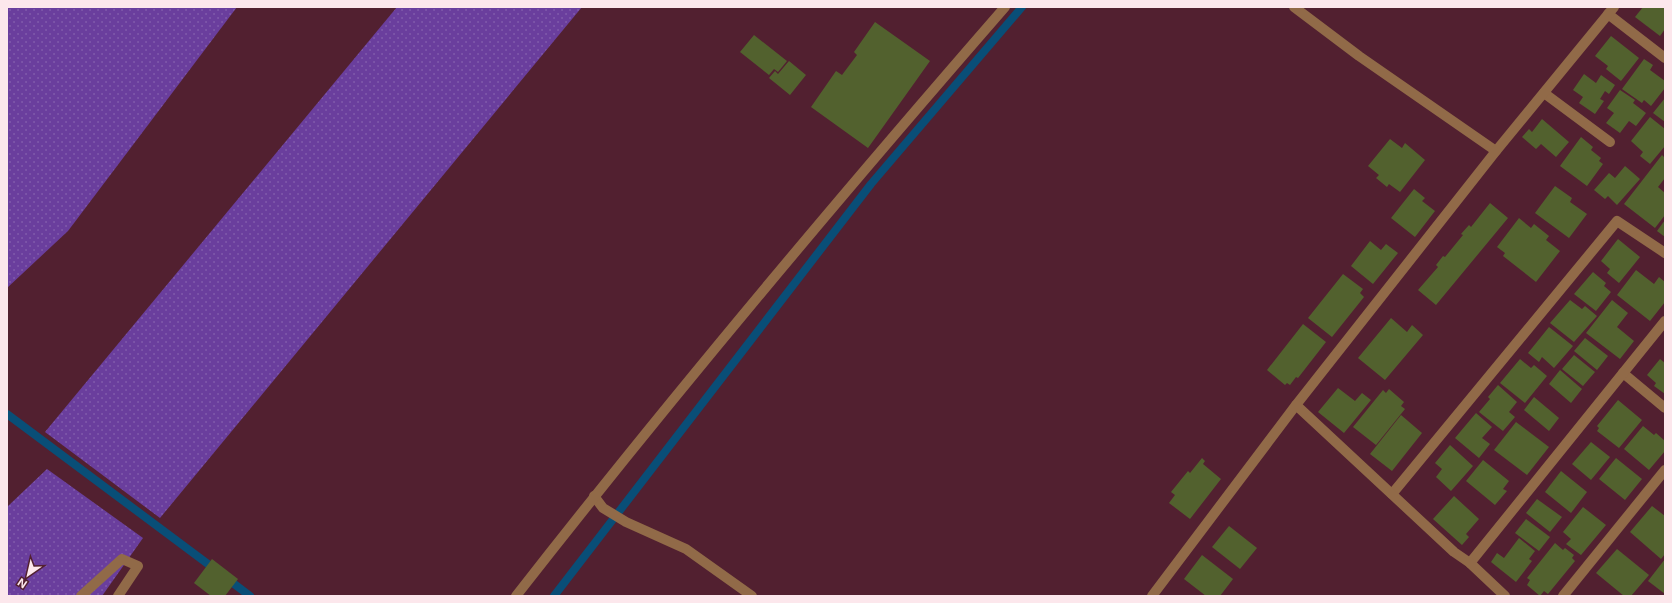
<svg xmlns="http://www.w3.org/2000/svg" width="1672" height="603" viewBox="0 0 1672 603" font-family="Inter,sans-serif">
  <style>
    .grass { fill: url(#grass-dots) }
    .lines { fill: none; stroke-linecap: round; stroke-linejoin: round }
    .stream { stroke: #094e77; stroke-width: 8 }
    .building { fill: #52612e }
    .street { stroke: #916a48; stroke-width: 10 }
  </style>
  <defs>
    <pattern id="grass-dots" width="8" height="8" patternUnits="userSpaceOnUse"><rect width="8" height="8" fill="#6a3e9d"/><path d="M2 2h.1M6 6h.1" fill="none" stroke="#805aab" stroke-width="1.8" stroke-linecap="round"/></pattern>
  </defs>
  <rect width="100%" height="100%" fill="#522030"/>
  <g class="grass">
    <polygon points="7,7 237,7 68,231 7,288"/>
    <polygon points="397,7 582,7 160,518 45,432"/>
    <polygon points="47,469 143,538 102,596 7,596 7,507"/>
  </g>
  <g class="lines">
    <g class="stream">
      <polyline points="7,414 216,570"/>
      <polyline points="225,577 250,596"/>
      <polyline points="554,596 871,184 1022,7"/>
    </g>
  </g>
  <g class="building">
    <polygon points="1643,7 1665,7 1665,29 1660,36 1635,17"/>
    <polygon points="875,22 930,61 868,148 811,107 836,71 842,75 857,55 854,52"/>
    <polygon points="754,35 787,61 778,72 774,69 769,75 740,52"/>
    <polygon points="1611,36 1639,58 1621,81 1606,69 1608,66 1595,56"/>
    <polygon points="1644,59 1653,65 1650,70 1665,81 1665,88 1651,106 1644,100 1642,103 1622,89"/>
    <polygon points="789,61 806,75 790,95 769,78 775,71 778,74"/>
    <polygon points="1584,74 1596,83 1601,75 1615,85 1609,94 1605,91 1600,99 1604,101 1595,114 1579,103 1583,97 1573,90"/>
    <polygon points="1620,90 1635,100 1633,103 1646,113 1636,126 1629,121 1620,133 1606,123 1614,113 1607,108"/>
    <polygon points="1665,98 1665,122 1653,113"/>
    <polygon points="1650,117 1665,129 1665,146 1650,164 1640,156 1643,152 1631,141"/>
    <polygon points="1542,119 1569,142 1556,157 1541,144 1536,149 1522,137 1529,129 1532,132"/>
    <polygon points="1581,137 1593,147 1591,150 1601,158 1599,161 1603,164 1587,186 1560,166"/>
    <polygon points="1390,139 1402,148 1405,143 1425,160 1400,192 1389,184 1387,187 1376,178 1379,175 1368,166"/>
    <polygon points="1662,155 1665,158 1665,178 1658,187 1665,193 1665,215 1655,228 1624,204"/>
    <polygon points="1625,166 1640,179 1617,205 1608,196 1605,199 1594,190 1609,173 1615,178"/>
    <polygon points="1555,186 1572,198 1570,202 1587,214 1569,238 1535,213"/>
    <polygon points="1414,189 1425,198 1422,201 1435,211 1415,237 1391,218"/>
    <polygon points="1490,203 1508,218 1436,305 1418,290 1438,267 1436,265 1443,256 1445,257 1463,235 1461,234 1469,225 1471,227"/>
    <polygon points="1519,218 1531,228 1534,224 1549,236 1546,240 1560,251 1536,282 1503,256 1505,253 1497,247"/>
    <polygon points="1665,220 1665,237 1657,231"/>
    <polygon points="1618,239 1640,257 1619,283 1607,273 1610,269 1601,261"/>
    <polygon points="1370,241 1381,250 1386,244 1398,253 1373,284 1351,266"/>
    <polygon points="1636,270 1654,284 1659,277 1665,282 1665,302 1650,321 1617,295"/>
    <polygon points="1593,272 1606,283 1604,286 1611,292 1596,311 1574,294"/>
    <polygon points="1343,274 1363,289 1360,293 1364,297 1332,337 1308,318"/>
    <polygon points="1570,300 1582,309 1585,306 1597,316 1574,342 1550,323"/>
    <polygon points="1612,300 1628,313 1617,327 1634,341 1620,359 1586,333"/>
    <polygon points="1391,318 1407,332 1412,325 1423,335 1385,380 1358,358"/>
    <polygon points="1303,324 1326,342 1298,378 1296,377 1290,385 1287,383 1285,385 1267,370"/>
    <polygon points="1549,327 1573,346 1554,368 1542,357 1539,362 1528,353"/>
    <polygon points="1585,338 1608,356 1597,370 1574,351"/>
    <polygon points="1574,355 1595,372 1583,386 1562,369"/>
    <polygon points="1520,359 1531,368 1534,365 1547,376 1525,403 1500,383"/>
    <polygon points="1660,359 1665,363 1665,394 1654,386 1656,383 1647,375"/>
    <polygon points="1560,370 1582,389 1571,403 1549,384"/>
    <polygon points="1498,385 1517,402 1509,412 1515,417 1503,431 1479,412 1490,399 1488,397"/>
    <polygon points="1338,388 1355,401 1362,393 1371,400 1344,433 1318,412"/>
    <polygon points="1389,389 1404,402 1401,406 1405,409 1376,445 1353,427 1383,390 1386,393"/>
    <polygon points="1534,397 1559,418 1549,431 1524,410"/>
    <polygon points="1618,400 1642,420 1619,448 1597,431 1599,428 1597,426"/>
    <polygon points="1476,413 1492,427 1482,438 1490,444 1479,458 1455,438"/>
    <polygon points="1401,415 1422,433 1392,471 1370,454"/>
    <polygon points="1516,422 1549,447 1527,475 1494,450"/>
    <polygon points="1643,426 1654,435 1656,433 1665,441 1665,451 1649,470 1624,449"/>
    <polygon points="1591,442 1610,457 1591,480 1572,464"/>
    <polygon points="1450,445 1473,466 1451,491 1436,477 1442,469 1435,463"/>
    <polygon points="1202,458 1205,461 1203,464 1221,479 1190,519 1169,503 1175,495 1171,492 1188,471 1190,473"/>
    <polygon points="1616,458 1642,479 1625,500 1599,479"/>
    <polygon points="1483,460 1509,481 1503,489 1507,491 1495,505 1466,481"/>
    <polygon points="1561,471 1587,492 1571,513 1545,492"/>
    <polygon points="1454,496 1479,519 1466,534 1469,537 1462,545 1433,519"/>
    <polygon points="1537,499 1562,517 1550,532 1526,513"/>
    <polygon points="1652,506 1665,516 1665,554 1661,559 1630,532"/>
    <polygon points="1583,507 1606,525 1581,555 1566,544 1571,539 1563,532"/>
    <polygon points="1526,519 1550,537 1539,551 1515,533"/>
    <polygon points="1229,526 1257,548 1240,569 1212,547"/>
    <polygon points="1519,538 1535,551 1529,559 1532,561 1516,582 1491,562 1497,553 1504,558"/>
    <polygon points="1555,543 1563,550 1565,548 1574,555 1572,558 1575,561 1548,594 1544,591 1540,596 1527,585 1530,580 1527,578"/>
    <polygon points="1617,549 1649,575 1631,596 1624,596 1596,573"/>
    <polygon points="1202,555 1233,579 1220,596 1206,596 1184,579"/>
    <polygon points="212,559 238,579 225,596 211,596 194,583"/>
    <polygon points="1665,559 1665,594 1648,581"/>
  </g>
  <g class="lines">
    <g class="street">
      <polyline points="1294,7 1359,56 1496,151"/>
      <polyline points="1608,14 1665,58"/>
      <polyline points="1544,93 1610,142"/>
      <polyline points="1623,373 1665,408"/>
      <polyline points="1296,405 1496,151 1614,7"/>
      <polyline points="1392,494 1617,221 1665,253"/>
      <polyline points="594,496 603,508 626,522 686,549 752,596"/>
      <polyline points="1470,563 1665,321"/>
      <polyline points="81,596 122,559 138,566 118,596"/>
      <path d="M516,596C673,395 837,200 1005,7"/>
      <polyline points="1152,596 1296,405 1454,552 1470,563 1505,596"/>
      <polyline points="1563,596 1665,470"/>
    </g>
  </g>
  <rect width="1672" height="603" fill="none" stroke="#fce7ec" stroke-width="16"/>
  <g transform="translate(28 575) rotate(214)" stroke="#522030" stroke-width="3" paint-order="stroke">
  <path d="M0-3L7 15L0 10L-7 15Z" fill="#fce7ec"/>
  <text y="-6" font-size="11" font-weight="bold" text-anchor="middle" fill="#fce7ec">N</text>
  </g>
</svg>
